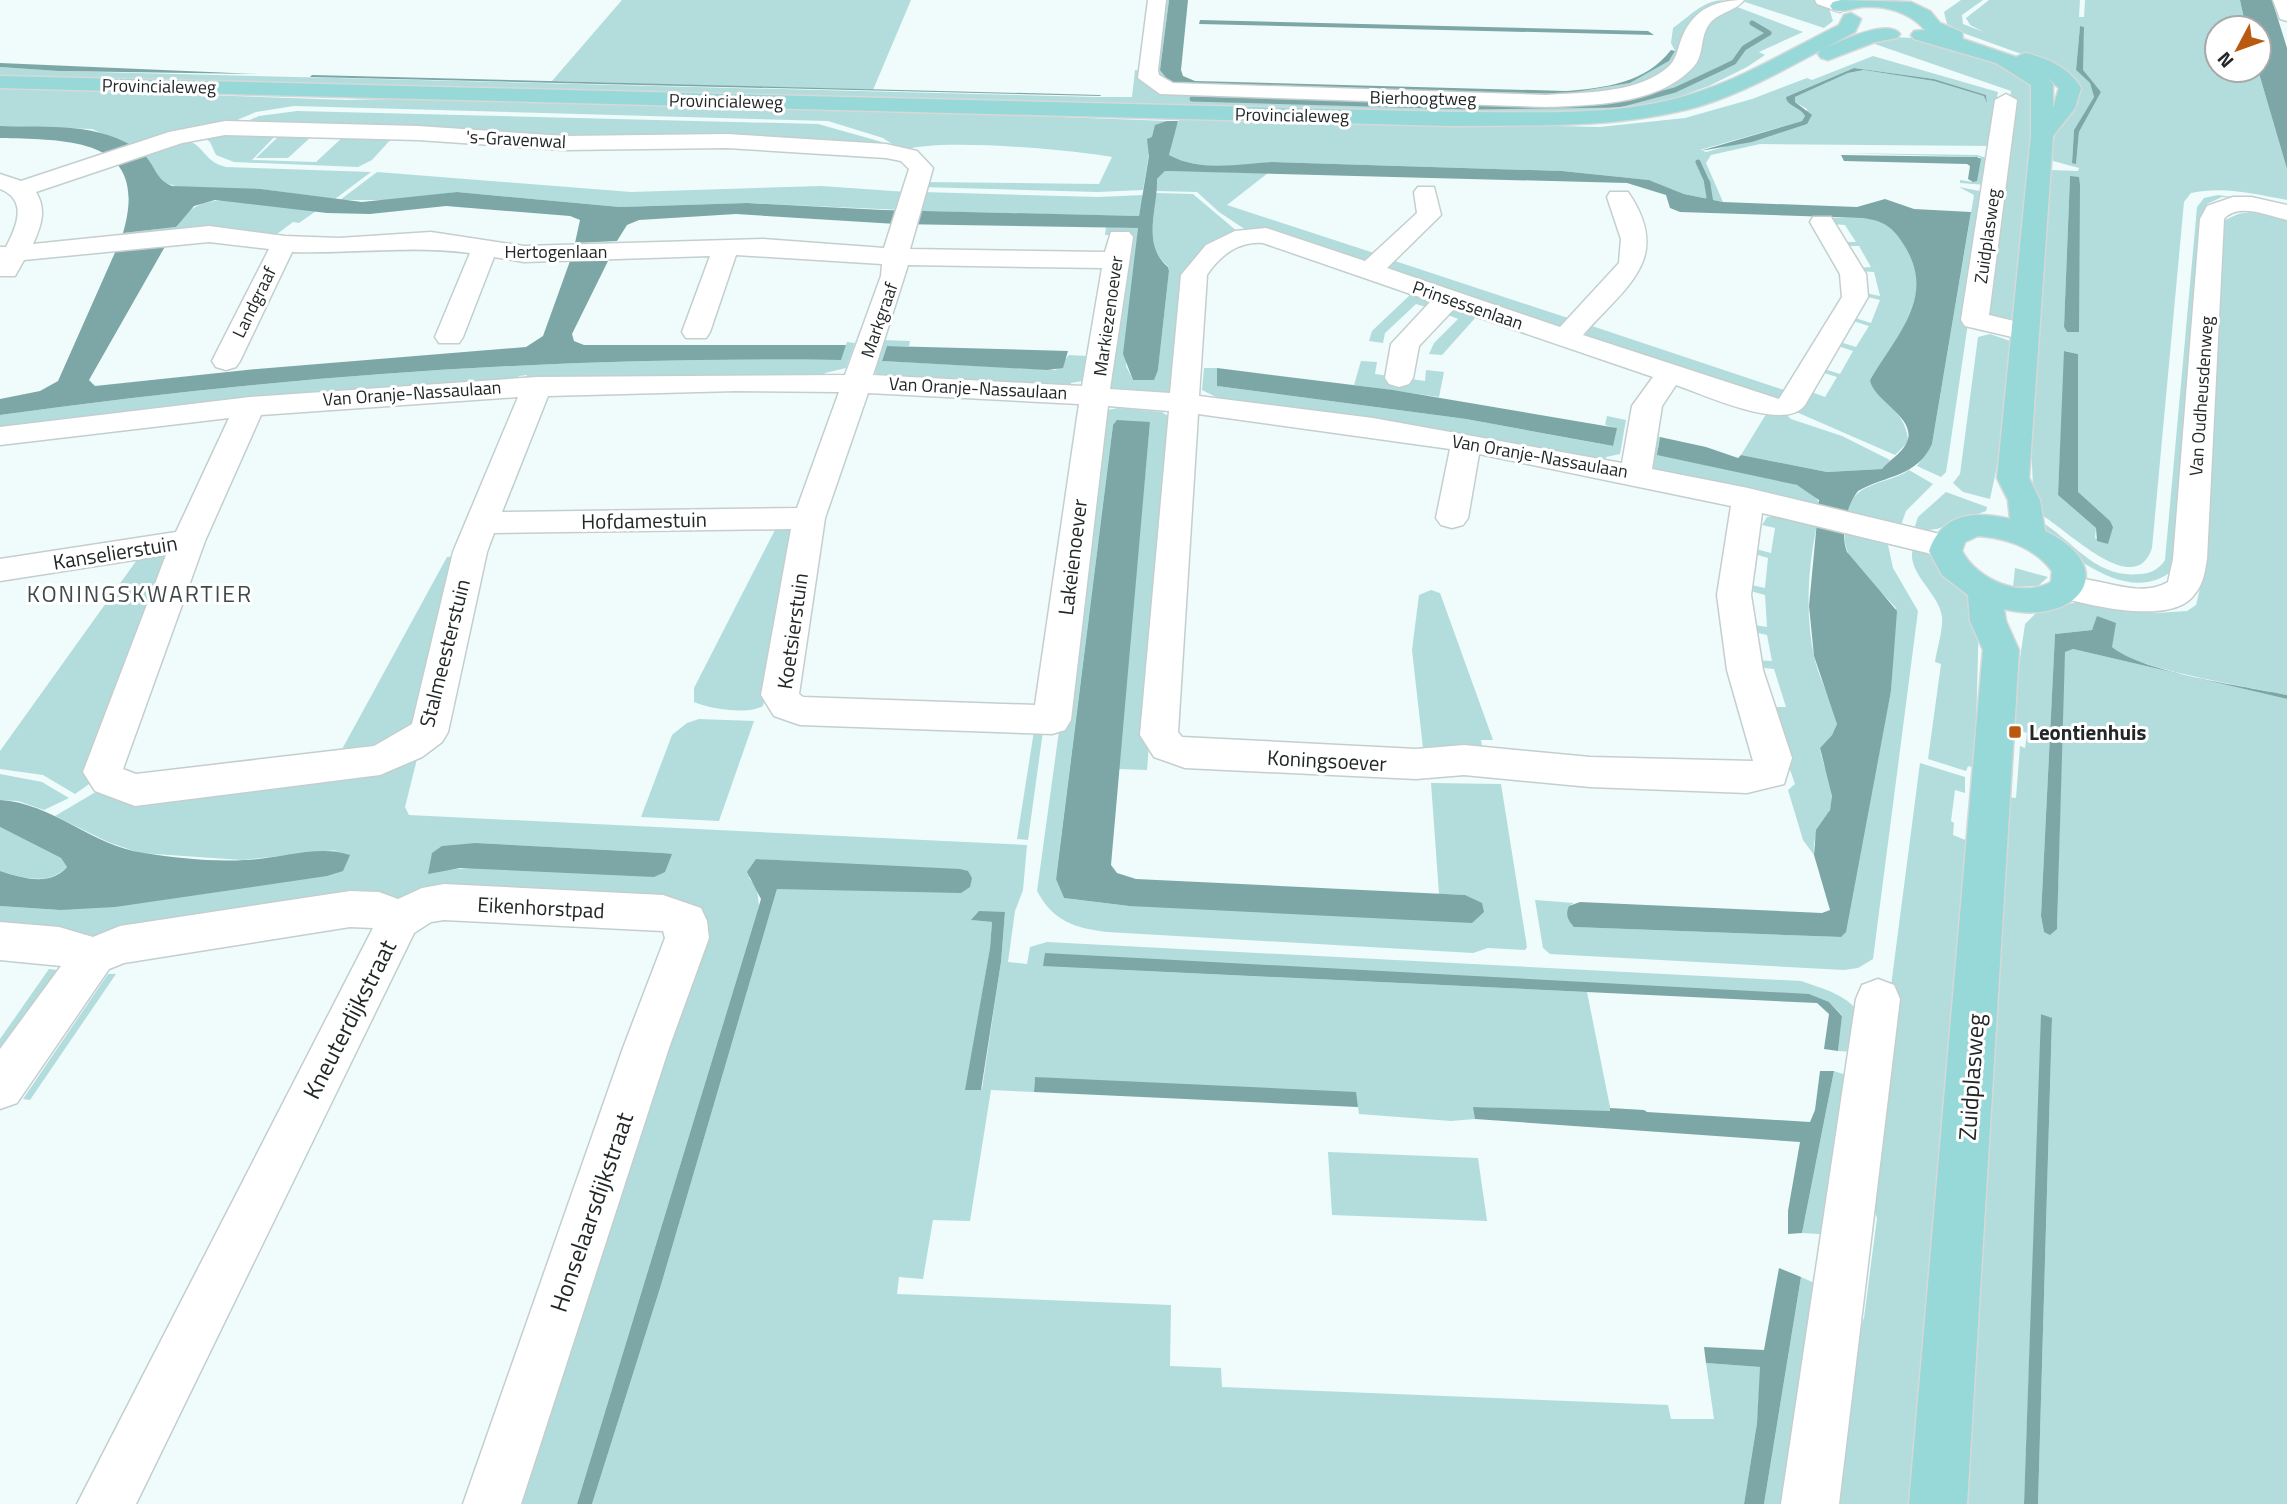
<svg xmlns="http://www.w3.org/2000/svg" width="2287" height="1504" viewBox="0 0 2287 1504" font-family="'Titillium Web',sans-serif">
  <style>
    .green { fill: #b2dddc; fill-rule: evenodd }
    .water { fill: #7ca7a6 }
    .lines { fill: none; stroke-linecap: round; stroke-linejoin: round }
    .stream-far1 { stroke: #7ca7a6; stroke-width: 5 }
    .stream { stroke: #7ca7a6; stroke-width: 6 }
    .minor-casing { stroke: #c3cfce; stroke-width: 3 }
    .major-casing { stroke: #d7d8d8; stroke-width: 3 }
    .minor { fill: #fff; fill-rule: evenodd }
    .major { fill: #96d9d8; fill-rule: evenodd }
    .poi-dot { fill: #b95a10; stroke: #fff; stroke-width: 2.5 }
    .labels { text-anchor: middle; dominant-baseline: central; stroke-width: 6; stroke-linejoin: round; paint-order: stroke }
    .far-street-label { font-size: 18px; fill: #222727; stroke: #fff }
    .street-label { font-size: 21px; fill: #222727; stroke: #fff }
    .poi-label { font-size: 21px; font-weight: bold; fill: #222727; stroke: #fff; text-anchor: start }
    .neighbourhood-label { font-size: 23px; letter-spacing: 2px; fill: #404a4a; stroke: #fff }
    .near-street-label { font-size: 24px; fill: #222727; stroke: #fff }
  </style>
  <rect width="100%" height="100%" fill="#effcfb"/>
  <g class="green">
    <polygon points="622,0 911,0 873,90 552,81"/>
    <path d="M1163,0H1169L1160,70L1179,82L1199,84L1564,94L1630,83L1669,61L1675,51L1671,43L1673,28C1689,17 1703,0 1724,0C1707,7 1690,16 1686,36C1685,41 1685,47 1683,52C1661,86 1620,89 1585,96L1186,88L1154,76Z"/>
    <polygon points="1746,0 1815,0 1829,8 1833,21 1824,28 1742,1"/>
    <path d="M1961,0H1983L1962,15L1963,24L1984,32L1970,25L1966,18L1989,0H2080L2079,17H2084L2085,0H2240L2246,28H2217V70H2258L2287,169V200C2254,194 2225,186 2191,193L2184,202L2152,548C2134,604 2059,520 2034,511L2031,441L2051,170L2078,171L2079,168L2053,161C2046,142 2063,121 2072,104L2044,62L1963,33L1947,24L1944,12ZM2080,26L2084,27L2082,70L2101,92L2079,132L2076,163H2072L2074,130L2094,97L2090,83L2076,70ZM2070,176L2079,331V332H2067L2064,327ZM2065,351L2078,354V493L2108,544L2095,538L2096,528L2058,495Z"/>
    <path d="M1732,5L1803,32L1759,52L1765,55L1747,67L1709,86L1664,102L1579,115L0,77V67L58,71L1098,97H1132L1135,70L1142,71C1146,91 1164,93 1182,95L1548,104L1663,85L1704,27Z"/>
    <path d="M1889,37L1917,38L2003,63L2037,85L2014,318L2007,320L1985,312C1998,295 1997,220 1999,195L2006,192L2009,166L2003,161L2011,91L1869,42Z"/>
    <path d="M1873,56L1998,92L1997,97L2001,98L1994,146L1760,144L1711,155L1706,163L1723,202L1684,194L1649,180L1562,171L1272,162C1238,166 1200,171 1169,155L1174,131L1180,118L1600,127L1685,118L1752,99L1807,78L1812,80ZM1854,68L1934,79L1986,95L1987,102L1985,96L1934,81L1865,70L1848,73L1795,97V102L1807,109V124L1706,152L1700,150L1802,121L1805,116C1801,107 1790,107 1786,97Z"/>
    <path d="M0,88L347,100L428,98L826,108L1167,121L1152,137L1143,190L1097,192L922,187L923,182L1099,184L1112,157C1072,150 934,137 902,151L883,138L828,121L294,106L256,112L223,126L135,148L92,129L0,126Z"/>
    <polygon points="297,111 818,124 882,142 880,149 565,141 236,126 259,116"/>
    <polygon points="278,133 252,160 316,162 344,136 393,137 372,160 358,167 234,162 216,155 210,142 202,136"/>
    <polygon points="280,135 311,137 288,158 256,158"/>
    <path d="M187,140C206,147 203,161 226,167L371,172L335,199L261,189H187L161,182L142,153Z"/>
    <polygon points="1840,153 1977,155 1993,160 1986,185 1960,183 1960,180 1973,182 1980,157"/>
    <polygon points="1165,171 1268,173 1227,205 1377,254 1363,262 1246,230 1219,212 1197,192 1156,191 1157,179"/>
    <polygon points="377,172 631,192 821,186 907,192 902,210 747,203 620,207 457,192 392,200 340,200"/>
    <polygon points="1959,187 1985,192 1986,200 1949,453 1946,472 1941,477 1917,466 1932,444 1974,195"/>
    <polygon points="922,192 1098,197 1143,195 1139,216 915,211"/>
    <path d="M1156,193L1193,194L1238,232L1197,258L1176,390L1168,395L1113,389L1108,385L1127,235H1105L1106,227L1138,228L1126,366L1133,380H1153L1158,370L1169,271L1168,266C1145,248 1154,220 1156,193Z"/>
    <path d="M2218,195L2270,202L2222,197L2207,204L2203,213L2173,570C2131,606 2073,557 2041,531L2040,521C2075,542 2095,579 2141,574C2152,573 2159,569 2165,560L2197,207L2204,198Z"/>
    <path d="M232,200L316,211L299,223L293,222L273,237H122L123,233L176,227C190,204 206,200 232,200Z"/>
    <path d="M2250,212L2287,218V695C2249,687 2142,670 2115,650C2106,643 2102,626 2098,616L2092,630L2055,634L2041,916L2044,932L2057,929L2064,652L2073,649L2287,699V1504H2038L2052,1019L2042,1014L2024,1504H1966L2007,797L2016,798L2020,746L2025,748L2027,733L2010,727L2025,624L2038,611L2082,601L2156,613L2187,611L2196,605L2203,576L2223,221L2238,214Z"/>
    <path d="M1828,218C1846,218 1865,216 1882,222C1908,232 1924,275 1917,301C1911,321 1882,359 1870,380C1882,402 1908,415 1908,442L1895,455L1794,411L1809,391L1825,397L1837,377L1821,372L1824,369L1840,374L1853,351L1838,346L1840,342L1856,347L1869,326L1853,321L1855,318L1871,323L1880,300L1864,296L1865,293L1880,296L1874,272L1859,271L1858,268L1871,267L1859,246H1845L1842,242H1856L1845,225L1831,224Z"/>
    <polygon points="1392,260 1571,319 1557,327 1387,271 1387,264"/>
    <polygon points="1411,294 1431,301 1429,308 1416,304 1385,333 1383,343 1369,341 1372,331"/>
    <polygon points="1455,309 1476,317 1442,355 1429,354 1434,343 1458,319 1446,314"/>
    <polygon points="1589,325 1787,391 1779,399 1586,338 1584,331"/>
    <polygon points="1990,334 2013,342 2002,443 1990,499 1963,492 1953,483 1960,474 1978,337"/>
    <polygon points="882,340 910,341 909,346 887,346 882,361 1056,370 1069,355 1086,356 1082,381 1071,383 1069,388 881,377 872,371"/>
    <path d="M847,342L855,343L846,368L825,373L824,376H681L526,380L527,375L519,376L516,381L0,431V415C279,376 559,356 840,360Z"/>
    <polygon points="1361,361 1377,362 1375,374 1425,381 1426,370 1444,372 1439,397 1354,385"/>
    <polygon points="1204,368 1217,368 1217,386 1466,419 1612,446 1616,428 1605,425 1607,416 1626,420 1620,454 1606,457 1605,462 1222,400 1202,390"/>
    <path d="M1118,408L1162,412L1168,416V421L1174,422L1147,770L1118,769L1150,422L1113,425L1056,878L1064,898L1129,906L1465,895L1439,894L1431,783L1501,784L1527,947L1525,950L1488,948L1473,953L1107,932C1074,928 1053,921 1037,891L1103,411Z"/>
    <polygon points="1768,411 1785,413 1791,419 1842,436 1890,460 1882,469 1827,472 1741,455"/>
    <polygon points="1651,435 1660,437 1658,448 1797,485 1814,494 1821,506 1663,473 1649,465"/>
    <path d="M1909,470L1933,484L1906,511L1901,525L1847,514C1853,480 1886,486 1909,470Z"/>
    <polygon points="1946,492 1987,507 1986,511 1937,529 1918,531 1915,526 1918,517"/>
    <path d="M1779,516L1817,525C1808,567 1805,615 1814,656C1819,680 1832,700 1837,724L1832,735L1820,748C1822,768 1837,787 1830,809C1825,829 1812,829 1814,855L1803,840L1788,790L1795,784L1768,707H1786L1774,669L1755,667L1753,660L1772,661L1767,635L1749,631L1748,624L1767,627L1765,595L1747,590V584L1765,588L1768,558L1751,553L1752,548L1771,553L1775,528L1762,525L1767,517Z"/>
    <path d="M777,526L793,531L797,542L763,706C747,715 711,709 694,702V688Z"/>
    <path d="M1845,532L1888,545L1893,568L1918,611L1873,959L1858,968L1844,970L1550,954L1543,948L1535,900L1574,903L1569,906L1574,927L1841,937L1891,691L1896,608C1878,586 1841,565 1845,532Z"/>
    <path d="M1914,546L1933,557L1965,588L1979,615L1975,768L1968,766L1966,771L1928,759L1941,664L1935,662C1937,648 1943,631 1942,617C1940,593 1903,571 1914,546Z"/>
    <polygon points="155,555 167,556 92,782 75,794 43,775 0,769 0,751 139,557"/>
    <polygon points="457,556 411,732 388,747 340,753 447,557"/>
    <polygon points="2015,568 2048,577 2038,586 2013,587"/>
    <polygon points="1431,590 1440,593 1493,740 1481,740 1482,747 1423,748 1412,650 1419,595"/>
    <polygon points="699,719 754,721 719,821 641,817 672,735 687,723"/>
    <polygon points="1034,731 1043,731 1028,840 1017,839"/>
    <path d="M419,751L405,807L409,815L1027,845L1023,890L1015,911L1008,962L1027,964L1030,947L1047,942L1801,981C1821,988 1853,996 1861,1018C1864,1027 1861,1042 1862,1052L1838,1051L1842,1015L1829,1002L1043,966L1587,992L1611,1112L1474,1107L1475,1119L1451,1121L1359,1114L1358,1107L1035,1077L1034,1092L991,1090L970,1221L933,1220L923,1279L899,1277L897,1294L1171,1305L1170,1366L1221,1368L1222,1387L1668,1405L1671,1419H1714L1706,1363L1761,1367L1757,1423L1744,1504H592L661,1285L777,889L968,871L756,859L749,878L757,888L759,906L577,1504H509L703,927L650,905L101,942L0,936V906L60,910L337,850L242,860L140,853L108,842L55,816L94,793ZM476,843L663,853L672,855L442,870ZM1005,912L1001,962L982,1089L966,1090L990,948L992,922L972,920Z"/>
    <polygon points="1920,763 1965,777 1965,793 1955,790 1951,821 1954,823 1953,835 1968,841 1912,1504 1824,1504 1853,1344 1864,1318 1877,1218 1865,1186"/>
    <polygon points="0,774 42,782 69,798 44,810 18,801 0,800"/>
    <path d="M0,827L61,858L67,867C49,886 22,878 0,871Z"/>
    <polygon points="49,969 57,970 0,1050 0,1039"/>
    <polygon points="108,974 116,974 30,1100 23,1099"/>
    <polygon points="1834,1071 1852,1077 1835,1235 1802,1233"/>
    <polygon points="1328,1152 1478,1158 1487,1221 1332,1215"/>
    <polygon points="1801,1277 1819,1285 1796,1504 1764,1504"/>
  </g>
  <g class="water">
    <path d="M1169,0H1188L1181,70L1183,76L1195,81L1566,91C1604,88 1646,83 1671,50L1675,51L1669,61L1630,83L1564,94L1171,84L1160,70Z"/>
    <polygon points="2240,0 2272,0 2287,48 2287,169 2258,70 2259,28 2246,28"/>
    <polygon points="1200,20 1648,31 1654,35 1199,24"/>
    <polygon points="2080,26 2084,27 2083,70 2101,92 2079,132 2076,164 2072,163 2074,130 2094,97 2090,83 2076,70"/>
    <polygon points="0,63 257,74 58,71 0,67"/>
    <path d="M1854,68L1934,79L1986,95L1987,103L1984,96L1934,81L1864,70L1848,73L1795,97V102L1812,115L1807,124L1752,142L1700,151L1802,121L1805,116C1801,107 1786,106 1786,97Z"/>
    <polygon points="312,75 1100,95 1101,96 310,77"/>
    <path d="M1167,121H1178L1169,155C1201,172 1238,164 1272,162L1562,171L1649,180L1684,194L1723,202L1857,207L1885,199L1914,209L1971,212L1932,444C1917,477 1886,475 1858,491C1846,506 1840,533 1847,552L1897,611L1891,691L1849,916L1846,932L1841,937L1574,927C1568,920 1565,915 1569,906L1580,902L1822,913L1830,910L1814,855L1816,830L1830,810L1832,796L1820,748L1832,735L1837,724L1814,656L1809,606L1819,500L1797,485L1657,455L1660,437L1706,447L1738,458L1741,455L1827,472L1882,469C1889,460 1901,454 1906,444C1920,419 1873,401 1870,380C1897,334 1937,297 1904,245C1893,227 1883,220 1861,218L1680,212L1670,208L1666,195L1627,183L1165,171L1157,179C1158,209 1141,244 1168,267L1169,271L1158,370L1154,380H1133L1123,354L1138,228L896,224L736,214L639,220L627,225L617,241L575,243L580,220L570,216L446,206L370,214L327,213L215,200L194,206L176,227L123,233C151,137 69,140 0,138V126C49,128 100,121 141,152C156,164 154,179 172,186L261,189L362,202L457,192L620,207L747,203L883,210L1139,216L1149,156L1147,139L1152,137L1155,125Z"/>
    <polygon points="1841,155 1977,157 1981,159 1977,181 1973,182 1968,179 1970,166 1967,164 1844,161"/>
    <polygon points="2070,176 2079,177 2080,185 2079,332 2067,332 2064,327"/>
    <path d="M167,243L89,380L95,386L257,369L526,347L543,336L570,261L609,259L572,334L574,341L584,345H846L841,360C559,356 279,376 0,415V399L40,391L58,381L117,248Z"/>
    <polygon points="887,346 1068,351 1063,368 1047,370 882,361"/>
    <polygon points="2064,351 2078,354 2078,492 2110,521 2113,527 2108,544 2097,541 2096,528 2058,495"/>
    <polygon points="1217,368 1393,390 1617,428 1613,446 1466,419 1217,386"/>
    <polygon points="1117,420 1150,422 1111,865 1117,873 1136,879 1465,895 1482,903 1484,912 1472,923 1129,906 1064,898 1056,879 1113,425"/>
    <path d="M2097,616L2116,623L2112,647C2144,673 2244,686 2287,695V699L2073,649L2065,652L2057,929L2050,935L2044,932L2041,916L2055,634L2092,630Z"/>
    <path d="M0,800C53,803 92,846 144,853C177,858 212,862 245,860C279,859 318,844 350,855L343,871L327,876L115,907L60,910L0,906V871C22,878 50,887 67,867L61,858L0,827Z"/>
    <polygon points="476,843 663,853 672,854 665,872 654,877 460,868 428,874 432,853 442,846"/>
    <polygon points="756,859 960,869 968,871 972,878 970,887 961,893 777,889 661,1285 592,1504 577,1504 759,906 761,899 747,872"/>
    <polygon points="979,911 1005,912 1001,962 981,1090 965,1090 990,948 992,922 971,920"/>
    <polygon points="1045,953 1809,994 1829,1002 1842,1016 1838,1051 1824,1049 1829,1014 1817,1003 1043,966"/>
    <polygon points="2041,1014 2052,1018 2038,1504 2024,1504"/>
    <polygon points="1820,1071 1834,1071 1802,1233 1788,1234 1788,1211 1800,1142 1475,1119 1473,1107 1610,1111 1610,1108 1644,1110 1647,1112 1810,1122 1815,1110"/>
    <polygon points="1035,1077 1356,1092 1358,1107 1034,1092"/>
    <polygon points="1779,1268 1801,1277 1764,1504 1744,1504 1757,1423 1760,1367 1706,1363 1704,1347 1764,1350"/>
  </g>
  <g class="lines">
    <g class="stream-far1">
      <polyline points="1192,99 1473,107 1619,105 1675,90 1724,67 1734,62 1744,48 1769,33 1752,23"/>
      <polyline points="1698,162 1708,184"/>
    </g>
    <polyline class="stream" points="1701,203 1710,200 1707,182"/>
    <defs>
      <g id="minor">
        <path d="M1148,0H1166L1158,70L1159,75L1173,83L1546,95C1583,92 1631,94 1663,71C1678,61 1676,51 1683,35C1695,8 1717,0 1744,0C1737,10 1722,12 1713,20C1699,32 1705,53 1695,65C1661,105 1593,105 1546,107L1160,94L1138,78Z"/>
        <polygon points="1815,0 1842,0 1850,6 1840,12 1817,4"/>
        <polygon points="2273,0 2287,0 2287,21 2280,19"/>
        <polygon points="2006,94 2017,100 1989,315 2035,326 2039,332 2035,338 2025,340 1965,326 1961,320 1995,100"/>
        <path d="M225,121L418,126L564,136L727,134L886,144L917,151L933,168L910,249L1105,252L1111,232H1129L1133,237L1110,389L1170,393L1181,275L1206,245L1235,231L1266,228L1365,261L1417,213L1414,192L1418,187H1434L1441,215L1387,268L1560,327L1619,263L1621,239L1607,197L1610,192H1628C1674,259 1625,287 1583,335L1779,399L1842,297L1840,274L1810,222L1813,217H1831L1866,274L1868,297L1805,405C1785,433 1703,394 1676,385L1662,406L1652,469L1748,488L1944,535L1956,538L1961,546L1956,554L1944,557L1762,513L1751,595L1763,670L1792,758L1784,784L1747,793L1590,787L1464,775L1416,779L1185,768L1154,757L1140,735L1169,411L1108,406L1071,720L1065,730L1052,734L800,725L774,716L761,695L791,529L494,533L487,552L448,732L442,742L422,757L380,775L135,806L95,791L83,772L166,555L0,581V559L176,532L229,418L0,445V427L250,397L537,377L845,375L881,276L882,264L736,255L710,332L706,338H686L682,332L710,256L524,262L494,257L463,337L459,343H439L435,337L470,253C411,245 352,254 292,252L240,361L236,367L226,370L216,367L212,361L269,249L209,242L24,260L15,276H0V247H6C17,226 28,200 0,189V174L21,181L169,132ZM225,135L418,140L564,150L727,148L886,158L901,161L909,169L884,248L763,239L524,246L431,232L339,238L285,236L209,226L33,244C41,226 47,210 36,192L182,143ZM1263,243L1431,301L1391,344L1385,378L1389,384L1399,387L1409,384L1413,378L1419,346L1454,309L1653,377L1632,406L1622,463L1373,418L1199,396L1207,275C1220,255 1239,241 1263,243ZM908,265L1102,268L1082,386L873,375ZM736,391L839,392L797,508L502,512L548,396ZM868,393L1079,404L1035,705L803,697L799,694L825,518ZM518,397L453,552L412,724L374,746L136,774L123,769L205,541L261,415ZM1198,414L1450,449L1436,518L1441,525L1452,528L1463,525L1468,518L1479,454L1731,506L1717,595L1727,670L1753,761L1590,757L1464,745L1416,749L1182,737L1178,732Z"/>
        <path d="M2233,197H2251L2287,205V220C2269,216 2238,202 2224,219L2207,559C2205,572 2203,585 2194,595C2171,626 2087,605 2056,596L2051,588L2056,580C2091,570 2133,602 2168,582L2173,559L2200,219L2207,206Z"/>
        <polygon points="444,884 663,895 701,908 707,921 709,938 669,1048 521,1504 463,1504 623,1048 665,938 663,931 444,920 431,922 414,933 136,1504 77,1504 373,928 350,927 124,963 109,969 17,1103 0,1109 0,1049 61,966 0,960 0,922 59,927 93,937 120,926 350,891 379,892 398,899 422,888"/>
        <polygon points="1878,979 1894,985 1900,999 1839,1504 1781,1504 1856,999 1862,985"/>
      </g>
      <g id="major">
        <path d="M1841,0L1911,2L1930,11L1940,23L1962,32L1963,39L2016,57L2025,53C2047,58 2070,68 2081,88L2075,108L2053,136L2029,478L2040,500L2045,531C2124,569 2076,627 2004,609L2006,621L2019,650L1967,1504H1909L1983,650L1970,621L1968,595L1942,575L1929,551C1943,512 1974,511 2010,519L2008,500L1997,478L2031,135V85L1996,63L1914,39L1911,35L1914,31L1925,30C1910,12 1885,5 1862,7C1852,8 1843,13 1833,10L1830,6L1833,2ZM2045,76L2059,88L2053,108V84ZM1978,536C2006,538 2034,547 2052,571L2051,582C2022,599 1977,580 1962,551L1965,542Z"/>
        <path d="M1851,13L1861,19L1855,32L1823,49C1839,42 1887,18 1900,34L1897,38L1875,42L1828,60L1821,58L1818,54L1821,50C1782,71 1742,93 1700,106C1619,129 1534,125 1451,126L0,88V76L1451,112C1528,111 1610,118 1685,96C1739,81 1789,50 1839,25L1844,15Z"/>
      </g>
    </defs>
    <use href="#minor" class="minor-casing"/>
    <use href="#major" class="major-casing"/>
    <use href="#minor" class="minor"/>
    <use href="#major" class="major"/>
  </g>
  <rect class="poi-dot" x="2008" y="725" width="14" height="14" rx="3.5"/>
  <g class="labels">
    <g class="far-street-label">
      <text transform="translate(159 86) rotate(1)">Provincialeweg</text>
      <text transform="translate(1423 98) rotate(1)">Bierhoogtweg</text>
      <text transform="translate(726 101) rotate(1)">Provincialeweg</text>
      <text transform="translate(1292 115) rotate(1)">Provincialeweg</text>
      <text transform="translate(516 139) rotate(3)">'s-Gravenwal</text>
      <text transform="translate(1987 236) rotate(-82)">Zuidplasweg</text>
      <text x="556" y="251">Hertogenlaan</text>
      <text transform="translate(254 302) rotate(-64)">Landgraaf</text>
      <text transform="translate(1468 305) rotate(19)">Prinsessenlaan</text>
      <text transform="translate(1108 316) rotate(-82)">Markiezenoever</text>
      <text transform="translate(879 320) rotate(-71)">Markgraaf</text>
      <text transform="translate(978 388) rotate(3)">Van Oranje-Nassaulaan</text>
      <text transform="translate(412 393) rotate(-4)">Van Oranje-Nassaulaan</text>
      <text transform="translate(2201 396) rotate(-86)">Van Oudheusdenweg</text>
      <text transform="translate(1540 456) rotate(10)">Van Oranje-Nassaulaan</text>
    </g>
    <g class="street-label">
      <text transform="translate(644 520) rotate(-1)">Hofdamestuin</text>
      <text transform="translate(115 552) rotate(-9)">Kanselierstuin</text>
      <text transform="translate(1072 557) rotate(-83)">Lakeienoever</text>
      <text transform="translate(792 631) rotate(-82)">Koetsierstuin</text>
      <text transform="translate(444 653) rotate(-76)">Stalmeesterstuin</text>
      <text transform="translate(1327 760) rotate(3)">Koningsoever</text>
      <text transform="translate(541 907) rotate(3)">Eikenhorstpad</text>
    </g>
    <g class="poi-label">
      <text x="2029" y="732">Leontienhuis</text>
    </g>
    <g class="neighbourhood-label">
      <text x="140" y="593">KONINGSKWARTIER</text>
    </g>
    <g class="near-street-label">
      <text transform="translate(349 1019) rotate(-63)">Kneuterdijkstraat</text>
      <text transform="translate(1971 1077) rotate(-86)">Zuidplasweg</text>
      <text transform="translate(591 1212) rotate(-71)">Honselaarsdijkstraat</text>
    </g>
  </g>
  <g transform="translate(2238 49) rotate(229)"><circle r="33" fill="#ffffff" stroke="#a7a9a9" stroke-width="2"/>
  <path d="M0-5L12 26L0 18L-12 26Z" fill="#b95a10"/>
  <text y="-10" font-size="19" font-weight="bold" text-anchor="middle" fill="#222727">N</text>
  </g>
</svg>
